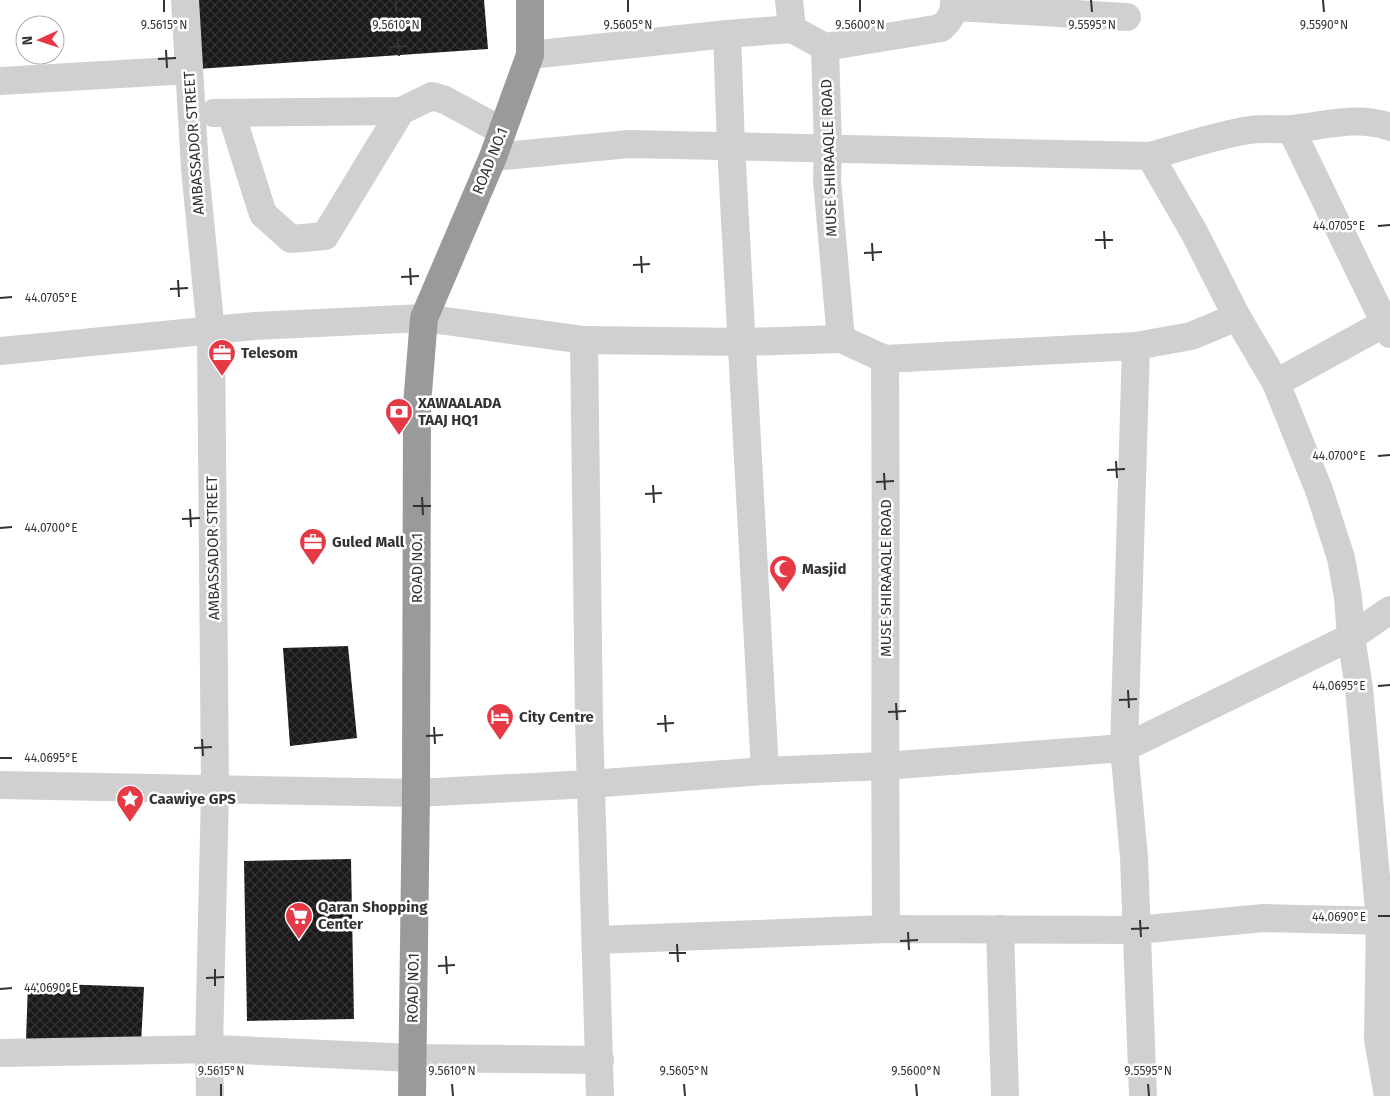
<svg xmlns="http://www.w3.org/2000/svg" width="1390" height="1096" viewBox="0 0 1390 1096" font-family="'Fira Sans',sans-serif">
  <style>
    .building { fill: url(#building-cross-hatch) }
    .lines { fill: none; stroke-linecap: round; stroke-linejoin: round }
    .minor { stroke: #d0d0d0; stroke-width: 28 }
    .highway { stroke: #9a9a9a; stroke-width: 28 }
    .ticks { fill: none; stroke: #333; stroke-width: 2 }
    .labels { text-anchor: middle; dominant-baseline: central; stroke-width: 5; stroke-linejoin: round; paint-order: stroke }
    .street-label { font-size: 15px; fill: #333; stroke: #fff }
    .poi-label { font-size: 15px; font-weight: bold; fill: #333; stroke: #fff; text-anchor: start }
    .ticks-label { font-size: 12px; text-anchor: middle; fill: #333; stroke: #fff; stroke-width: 5; stroke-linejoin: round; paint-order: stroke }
  </style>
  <defs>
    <pattern id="building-cross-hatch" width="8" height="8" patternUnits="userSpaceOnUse" patternTransform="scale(1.25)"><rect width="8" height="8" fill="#1a1a1a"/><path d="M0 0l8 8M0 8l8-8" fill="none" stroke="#333"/></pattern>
  </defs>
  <rect width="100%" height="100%" fill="#fff"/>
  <g class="building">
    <polygon points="192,0 484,0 488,49 197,69"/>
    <polygon points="348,646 357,738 290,746 283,648"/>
    <polygon points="351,859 354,1019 247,1021 244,861"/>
    <polygon points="28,983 144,987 141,1044 26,1040"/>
  </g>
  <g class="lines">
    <g class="minor">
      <polyline points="185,0 195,169 211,332 215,790 209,1049 210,1096"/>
      <path d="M789,0L792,29L825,47L941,28C950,20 955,12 954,0"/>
      <polyline points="955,7 1127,17"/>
      <polyline points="727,34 731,146 765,771"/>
      <polyline points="825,47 828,149 827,180 841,339"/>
      <polyline points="530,55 727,34 792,29"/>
      <polyline points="0,81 189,70"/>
      <polyline points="214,113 401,111 432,96 445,100 502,131"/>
      <polyline points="231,113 263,214 291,239 325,236 401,111"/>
      <polyline points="1291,129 1390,334"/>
      <polyline points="1150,156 1194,232 1237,317 1276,383 1319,490 1341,558 1348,597 1351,637 1359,688 1380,921 1378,1039 1388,1096"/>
      <path d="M493,157L629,144L1150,156C1183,147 1216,135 1250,130C1264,128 1278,130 1292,129C1324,126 1358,115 1390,127"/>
      <polyline points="584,340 589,720 600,1096"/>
      <polyline points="1136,346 1124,748 1134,857 1143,1096"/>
      <polyline points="0,351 255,326 424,318 584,340 743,342 841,339 885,359 1136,346 1191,336 1237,317"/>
      <path d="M885,359C887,549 884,739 886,929"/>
      <polyline points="1276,383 1385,323"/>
      <polyline points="0,785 416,793 590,784 765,771 884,766 1124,748 1351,637 1390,610"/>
      <polyline points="1000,929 1005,1096"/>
      <polyline points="597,940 886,929 1137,930 1264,918 1390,921"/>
      <polyline points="0,1053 218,1049 412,1058 600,1060"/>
    </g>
    <polyline class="highway" points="412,1096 416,793 417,405 424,318 493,157 530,55 530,0"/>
  </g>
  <path class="ticks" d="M164,0V12M396,0V12M628,0V12M860,0V12M1091,0L1092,12M1323,0L1324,12M398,38L399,56M389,47L407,46M166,50L167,68M158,59L176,58M1378,226L1390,225M1104,231L1105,249M1095,240H1113M872,243L873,261M864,253L882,252M641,256L642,273M633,265L650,264M410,268L411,285M401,277L419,276M178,280L179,297M170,289L188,288M0,298L12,297M1378,456L1390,455M1116,461L1117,478M1107,470L1125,469M884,473L885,490M876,482L894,481M653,485L654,503M645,494L662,493M422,497L423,515M413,506H431M190,509L191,527M182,519L200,518M0,528L12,527M1378,686L1390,685M1128,690L1129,708M1119,700L1137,699M896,703L897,720M888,712L906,711M665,715L666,732M657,724L674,723M434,727L435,744M426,736L443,735M202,739L203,756M194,748L212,747M0,758H12M1378,916H1390M1140,920L1141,937M1131,929L1149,928M908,932L909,950M900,941L918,940M677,944L678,962M669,953H686M446,956L447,974M438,966L455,965M215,969V986M206,978L224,977M0,989L12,988M221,1084V1096M452,1084L453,1096M684,1084L685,1096M916,1084L917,1096M1148,1084L1149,1096"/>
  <defs>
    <symbol id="office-pin" viewBox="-11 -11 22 30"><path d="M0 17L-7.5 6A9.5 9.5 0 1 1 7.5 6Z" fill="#e63946" stroke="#fff"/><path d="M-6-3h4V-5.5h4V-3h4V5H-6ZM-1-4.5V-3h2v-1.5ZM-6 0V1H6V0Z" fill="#fff"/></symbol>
    <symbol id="bank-pin" viewBox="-11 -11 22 30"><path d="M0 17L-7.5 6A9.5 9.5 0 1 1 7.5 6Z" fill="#e63946" stroke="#fff"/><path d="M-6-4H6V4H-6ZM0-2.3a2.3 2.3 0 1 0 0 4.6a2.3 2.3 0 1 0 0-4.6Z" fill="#fff"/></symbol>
    <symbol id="mosque-pin" viewBox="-11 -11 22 30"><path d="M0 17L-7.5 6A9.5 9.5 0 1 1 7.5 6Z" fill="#e63946" stroke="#fff"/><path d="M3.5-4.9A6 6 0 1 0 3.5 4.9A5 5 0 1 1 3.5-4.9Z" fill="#fff"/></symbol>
    <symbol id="hotel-pin" viewBox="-11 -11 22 30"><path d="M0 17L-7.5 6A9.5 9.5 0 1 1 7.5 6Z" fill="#e63946" stroke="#fff"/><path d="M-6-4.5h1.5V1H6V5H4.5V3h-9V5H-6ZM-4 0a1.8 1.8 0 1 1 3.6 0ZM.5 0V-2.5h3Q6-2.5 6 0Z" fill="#fff"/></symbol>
    <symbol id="sight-pin" viewBox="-11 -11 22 30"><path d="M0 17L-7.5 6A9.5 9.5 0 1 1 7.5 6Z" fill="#e63946" stroke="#fff"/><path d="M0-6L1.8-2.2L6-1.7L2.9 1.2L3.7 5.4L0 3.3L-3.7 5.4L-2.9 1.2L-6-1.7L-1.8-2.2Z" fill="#fff"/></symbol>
    <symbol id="supermarket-pin" viewBox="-11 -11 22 30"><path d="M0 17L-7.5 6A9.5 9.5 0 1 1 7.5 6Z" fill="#e63946" stroke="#fff"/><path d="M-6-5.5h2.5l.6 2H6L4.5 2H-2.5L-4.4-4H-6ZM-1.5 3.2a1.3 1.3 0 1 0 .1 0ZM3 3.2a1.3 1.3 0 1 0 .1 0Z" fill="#fff"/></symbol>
  </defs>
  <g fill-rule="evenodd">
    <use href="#office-pin" x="206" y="337" width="32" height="43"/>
    <use href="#bank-pin" x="383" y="396" width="32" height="43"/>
    <use href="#office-pin" x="297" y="526" width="32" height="43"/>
    <use href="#mosque-pin" x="767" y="553" width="32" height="43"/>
    <use href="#hotel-pin" x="484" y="701" width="32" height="43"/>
    <use href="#sight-pin" x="114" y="783" width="32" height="43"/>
    <use href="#supermarket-pin" x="283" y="900" width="32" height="43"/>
  </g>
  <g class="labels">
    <g class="street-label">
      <text transform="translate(194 143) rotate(-94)">AMBASSADOR STREET</text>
      <text transform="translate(829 158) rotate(-92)">MUSE SHIRAAQLE ROAD</text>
      <text transform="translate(490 161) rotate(-68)">ROAD NO.1</text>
      <text transform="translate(213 548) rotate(-91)">AMBASSADOR STREET</text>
      <text transform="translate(417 568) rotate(-90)">ROAD NO.1</text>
      <text transform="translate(886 578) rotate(-90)">MUSE SHIRAAQLE ROAD</text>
      <text transform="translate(413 988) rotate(-89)">ROAD NO.1</text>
    </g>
    <g class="poi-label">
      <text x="241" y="353">Telesom</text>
      <text x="418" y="403">XAWAALADA<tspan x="418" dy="17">TAAJ HQ1</tspan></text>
      <text x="332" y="542">Guled Mall</text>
      <text x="802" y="569">Masjid</text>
      <text x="519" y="717">City Centre</text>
      <text x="149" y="799">Caawiye GPS</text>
      <text x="318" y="907">Qaran Shopping<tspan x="318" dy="17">Center</tspan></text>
    </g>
  </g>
  <g class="ticks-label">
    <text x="164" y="29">9.5615°N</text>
    <text x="396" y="29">9.5610°N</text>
    <text x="628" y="29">9.5605°N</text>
    <text x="860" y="29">9.5600°N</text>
    <text x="1092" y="29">9.5595°N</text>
    <text x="1324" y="29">9.5590°N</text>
    <text x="1339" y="230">44.0705°E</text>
    <text x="51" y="302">44.0705°E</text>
    <text x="1339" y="460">44.0700°E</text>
    <text x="51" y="532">44.0700°E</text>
    <text x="1339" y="690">44.0695°E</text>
    <text x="51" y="762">44.0695°E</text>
    <text x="1339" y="921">44.0690°E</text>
    <text x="51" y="992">44.0690°E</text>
    <text x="221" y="1075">9.5615°N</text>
    <text x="452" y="1075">9.5610°N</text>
    <text x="684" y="1075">9.5605°N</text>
    <text x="916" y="1075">9.5600°N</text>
    <text x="1148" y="1075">9.5595°N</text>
  </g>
  <g transform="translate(40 40) rotate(267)"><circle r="24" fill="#ffffff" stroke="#adadad"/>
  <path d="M0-4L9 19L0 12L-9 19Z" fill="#e63946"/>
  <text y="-8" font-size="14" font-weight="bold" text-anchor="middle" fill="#333333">N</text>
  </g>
</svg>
